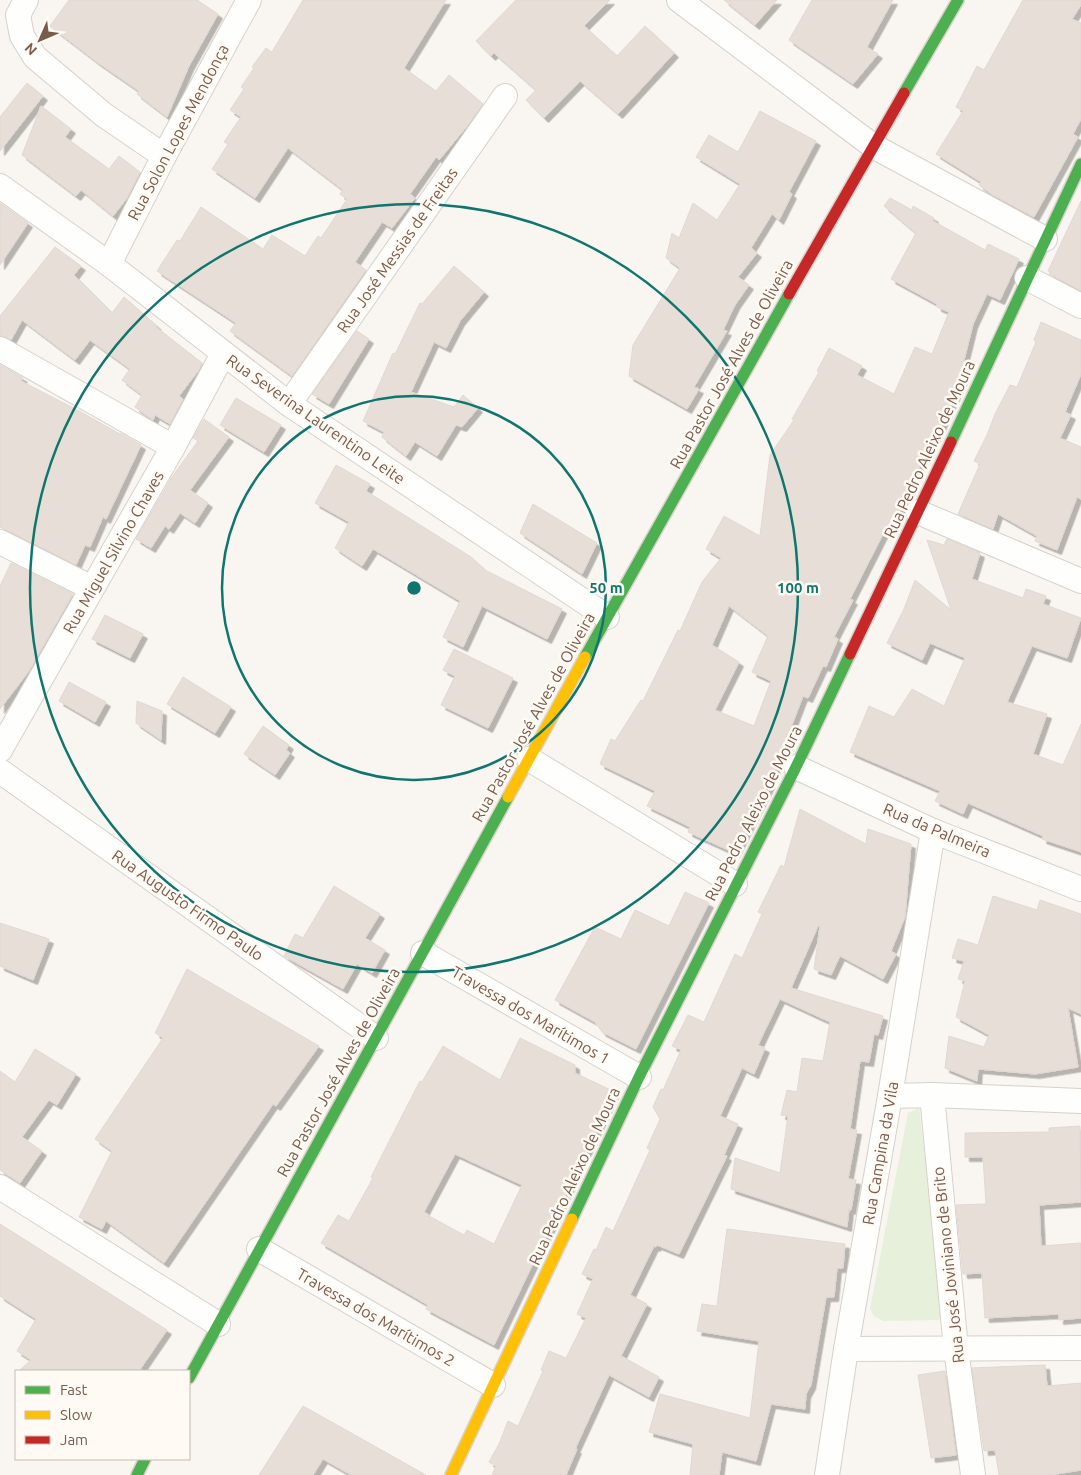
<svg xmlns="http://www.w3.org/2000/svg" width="1081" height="1475" viewBox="0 0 1081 1475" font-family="Ubuntu,sans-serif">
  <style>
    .green { fill: #e7f0db }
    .building { fill: #e6ded7; stroke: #e2d8d2; fill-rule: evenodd; filter: url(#shadow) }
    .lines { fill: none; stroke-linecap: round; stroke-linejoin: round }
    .street-casing { stroke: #d7d1cb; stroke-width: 26 }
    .fast-casing { stroke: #d9d2cb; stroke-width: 14 }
    .slow-casing { stroke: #d9d2cb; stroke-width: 14 }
    .jam-casing { stroke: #d9d2cb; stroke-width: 14 }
    .street { stroke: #fefefd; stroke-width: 24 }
    .fast { stroke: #4caf50; stroke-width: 11 }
    .slow { stroke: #ffc107; stroke-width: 11 }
    .jam { stroke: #c62828; stroke-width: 11 }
    .ring { fill: none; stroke: #0f766e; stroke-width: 2.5 }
    .labels { text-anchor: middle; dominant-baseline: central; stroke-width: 5; stroke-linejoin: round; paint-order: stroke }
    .street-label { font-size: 16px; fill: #7a5c4d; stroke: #fffaf3 }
    .centre { fill: #0f766e; stroke: #fffaf3; stroke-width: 2.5 }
    .ring-label { font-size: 15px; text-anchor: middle; font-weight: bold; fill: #0f766e; stroke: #fffaf3; stroke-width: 5; stroke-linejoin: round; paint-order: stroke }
  </style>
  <defs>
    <filter id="shadow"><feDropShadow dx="4.5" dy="4.5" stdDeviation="0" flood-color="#0004"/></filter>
  </defs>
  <rect width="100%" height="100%" fill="#f9f5f0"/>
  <polygon class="green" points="919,1108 943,1301 943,1312 939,1320 883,1321 874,1316 870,1309 908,1113"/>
  <g class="building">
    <polygon points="69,0 197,0 218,14 189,66 167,117 137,94 139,91 97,62 50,26"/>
    <polygon points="303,0 446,0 404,68 436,91 449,75 483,104 468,125 439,160 436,157 410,194 415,198 392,228 382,222 355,262 366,270 292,376 230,331 236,323 157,271 177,240 180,241 201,207 263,249 272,235 305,256 318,236 321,238 347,199 340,194 343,190 288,148 255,198 212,169 228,144 224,142 241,117 230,110 244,89 241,87 254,68 252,67 266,48 272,52"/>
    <polygon points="516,0 610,0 584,26 617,56 645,26 674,53 618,114 580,81 544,118 526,100 536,90 494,53 491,56 476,41"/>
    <polygon points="724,0 777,0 755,25"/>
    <polygon points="812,0 893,0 867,47 878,54 853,84 789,40"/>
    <polygon points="1023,0 1081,0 1081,5 1072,19 1081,23 1081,119 1073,134 1078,137 1034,217 993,195 979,185 981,182 936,154 963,111 956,107 977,66 984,70"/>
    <polygon points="27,83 43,96 0,151 0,117"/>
    <polygon points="41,106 71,129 65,137 109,169 119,156 140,172 127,198 113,216 81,190 76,196 22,155"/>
    <polygon points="760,111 816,141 789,192 792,194 779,220 772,214 751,248 757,253 738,277 749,285 735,305 723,330 727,331 694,387 699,389 687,409 629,376 633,345 680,268 666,258 672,233 679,238 693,203 717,220 740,184 696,157 709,135 738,152"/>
    <path d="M890,198L912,210L913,206L934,218L933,221L985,250L988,244L1019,259L1000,300L987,294L973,324L962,368L967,370L929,452L926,451L894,524L889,522L850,599L853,600L834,637L838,639L826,667L823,666L808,698L803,696L770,782V784L735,853L688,832L690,827L647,806L655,791L600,764L611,739L615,741L641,700L643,701L678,630L680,631L702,582L721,558L706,549L724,516L760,536L770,455L794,420L792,419L819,372L817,371L829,348L862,366L857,375L894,394L915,347L932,354L949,312L937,307V304L891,279L916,233L884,206ZM729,606L768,636L752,672L771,681L754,726L715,710L739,662L712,645Z"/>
    <polygon points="1081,201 1081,291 1049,274 1050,271 1048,271"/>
    <polygon points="0,203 28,223 0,265"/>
    <polygon points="55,247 81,266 74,275 112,313 124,297 157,326 156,327 202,363 198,371 179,396 183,399 170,424 155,415 153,420 135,407 142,395 122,380 130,369 90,340 75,360 22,320 11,340 0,335 0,316"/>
    <polygon points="454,266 484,292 460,321 446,348 434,342 411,392 454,407 463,395 478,408 462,427 456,425 437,456 415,442 406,456 382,437 384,432 363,421 393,353 395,354 420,303 422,304"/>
    <polygon points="1041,322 1081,340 1081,374 1065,412 1071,415 1060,438 1081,447 1081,499 1077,497 1057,550 1035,541 1037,536 998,514 993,529 958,514 980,464 974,461 987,435 995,414 1010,385 1017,387 1036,342 1034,340"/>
    <polygon points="357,331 369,339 329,404 312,394"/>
    <polygon points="0,365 23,378 21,381 81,412 120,434 120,433 141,445 106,519 103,517 90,547 85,545 76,565 0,527"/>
    <polygon points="236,398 281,425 264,452 220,425"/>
    <polygon points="204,419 229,437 190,490 208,503 195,523 180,513 169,529 165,526 151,548 136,539 172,477 198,441 193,438"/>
    <polygon points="336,465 370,484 366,491 471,557 485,570 562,609 547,639 482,606 463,647 443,637 460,601 373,549 362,566 335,548 349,522 315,503"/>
    <polygon points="533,504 597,543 582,574 520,533"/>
    <polygon points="947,539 980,553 972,579 1023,598 1026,589 1046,596 1043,604 1081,618 1067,658 1032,646 1007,702 1047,714 1033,754 1063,765 1081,724 1081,852 1042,839 1043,836 968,803 963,814 935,801 940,791 850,752 869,706 894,717 912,689 944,706 965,658 930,643 922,660 887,643 904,609 915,580 951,610 927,540 944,545"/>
    <polygon points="11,563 73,594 29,671 0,709 0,586"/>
    <polygon points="105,615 143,634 130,658 92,639"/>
    <polygon points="454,649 513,678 488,728 441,705 455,676 443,670"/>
    <polygon points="183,677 231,707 215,733 167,704"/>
    <polygon points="69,682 106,702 95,722 59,701"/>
    <polygon points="137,701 162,711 161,740 136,723"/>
    <polygon points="263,726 289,745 286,750 290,753 275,775 244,754"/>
    <polygon points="800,809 866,844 868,829 911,844 905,917 891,951 896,954 883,979 840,956 831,975 814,969 820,926 818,926 791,988 883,1016 878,1035 874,1034 869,1062 860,1061 850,1129 857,1130 848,1179 856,1180 851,1210 849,1209 847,1227 731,1189 735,1158 780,1173 788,1116 781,1115 787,1090 797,1092 802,1058 823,1061 830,1022 780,999 758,1045 765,1048 754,1074 742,1068 720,1116 738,1124 724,1155 727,1156 679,1254 657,1245 656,1247 654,1246 630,1295 647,1304 621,1356 659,1377 649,1397 609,1375 575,1449 577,1449 566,1475 492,1475 496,1466 489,1462 499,1444 508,1421 518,1426 543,1371 541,1370 549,1351 566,1358 586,1318 577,1314 593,1279 582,1274 594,1249 596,1250 606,1227 613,1231 650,1150 647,1148 660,1119 653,1107 661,1089 663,1090 681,1050 672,1046 688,1015 704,1022 735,954 742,958 762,914 758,912 781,865 784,867"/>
    <polygon points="334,886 380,914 365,938 385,950 372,973 357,964 343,989 284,956 295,934 303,938"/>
    <polygon points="685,892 709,903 636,1049 602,1032 595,1022 555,1000 595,927 621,939 635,910 669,926"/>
    <polygon points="993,896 1037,910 1040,900 1081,914 1081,1014 1068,1008 1078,1067 1035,1074 978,1069 977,1081 945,1068 949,1036 984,1047 989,1035 956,1017 965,981 958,979 964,961 952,958 958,939 978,945"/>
    <polygon points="0,923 49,939 33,980 0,966"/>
    <polygon points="187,969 319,1046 276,1106 273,1104 164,1263 106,1221 102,1229 79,1217 112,1151 95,1139 163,1038 155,1033"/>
    <path d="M520,1038L575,1065V1073L615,1092L494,1345L426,1309L428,1305L321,1243L338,1215L349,1221L373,1178L371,1177L406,1108L420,1081L422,1082L443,1046L500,1080ZM455,1154L522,1185L494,1244L467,1230L464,1235L429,1216V1215L424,1212Z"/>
    <polygon points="35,1049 76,1074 57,1105 49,1100 22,1137 42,1151 20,1183 0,1170 0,1071 15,1082"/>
    <polygon points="1080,1126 1081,1202 1039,1205 1041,1246 1081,1243 1081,1318 1059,1320 1059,1314 985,1318 982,1273 963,1274 956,1205 986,1204 983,1157 965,1157 965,1133 1049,1132 1049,1128"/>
    <polygon points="0,1224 167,1330 139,1371 19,1371 31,1360 17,1351 36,1319 0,1296"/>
    <polygon points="727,1229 845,1244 843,1268 837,1268 834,1297 826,1297 811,1385 806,1394 805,1409 771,1404 756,1461 722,1452 719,1475 690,1475 693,1444 649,1432 660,1394 750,1418 759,1341 697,1331 702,1304 717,1306"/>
    <polygon points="1045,1365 1047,1386 1081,1383 1081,1470 1050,1475 999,1475 995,1450 984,1451 972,1368"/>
    <polygon points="945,1371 956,1455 931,1458 918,1375"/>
    <polygon points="303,1406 426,1475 351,1475 323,1459 313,1475 259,1475"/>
  </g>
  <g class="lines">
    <defs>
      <g id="street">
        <polyline points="26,0 18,15 22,36 35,57 104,115 164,156"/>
        <polyline points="679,0 873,146 1045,239"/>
        <polyline points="0,186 109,264 289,404 607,617"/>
        <polyline points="109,264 164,156 249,0"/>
        <polyline points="1027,278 1081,306"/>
        <polyline points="0,349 173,447"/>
        <polyline points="289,404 505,96"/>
        <polyline points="918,512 1081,581"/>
        <polyline points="0,542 92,588"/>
        <polyline points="0,750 173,447 223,354"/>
        <polyline points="529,759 735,884"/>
        <polyline points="796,767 933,831 1081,889"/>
        <polyline points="0,771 376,1038"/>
        <polyline points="423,953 639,1077"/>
        <polyline points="932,1095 1081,1101"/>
        <polyline points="890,1096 932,1095 956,1349 973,1475"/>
        <polyline points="0,1187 218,1324"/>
        <polyline points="259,1249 493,1385"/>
        <polyline points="846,1349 1081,1348"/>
        <polyline points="827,1475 846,1349 890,1096 933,831"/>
      </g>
      <g id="fast">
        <polyline points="904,93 958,0"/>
        <polyline points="951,442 1081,164"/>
        <polyline points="585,657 789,294"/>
        <polyline points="572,1219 639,1077 796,767 850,654"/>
        <polyline points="189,1378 508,797"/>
        <polyline points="137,1475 145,1459"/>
      </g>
      <g id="slow">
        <polyline points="508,797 585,657"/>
        <polyline points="451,1475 572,1219"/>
      </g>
      <g id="jam">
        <polyline points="789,294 904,93"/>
        <polyline points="850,654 951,442"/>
      </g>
    </defs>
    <use href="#street" class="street-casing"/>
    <use href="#fast" class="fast-casing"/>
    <use href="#slow" class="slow-casing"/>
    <use href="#jam" class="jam-casing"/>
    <use href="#street" class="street"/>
    <use href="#fast" class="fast"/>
    <use href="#slow" class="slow"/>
    <use href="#jam" class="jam"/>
  </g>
  <g class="ring">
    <circle cx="414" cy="588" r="192"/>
    <circle cx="414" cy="588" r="384"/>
  </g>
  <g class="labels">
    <g class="street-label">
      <text transform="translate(178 132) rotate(-62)">Rua Solon Lopes Mendonça</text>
      <text transform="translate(397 250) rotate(-55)">Rua José Messias de Freitas</text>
      <text transform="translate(731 364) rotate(-61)">Rua Pastor José Alves de Oliveira</text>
      <text transform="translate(316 419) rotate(35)">Rua Severina Laurentino Leite</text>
      <text transform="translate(929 449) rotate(-65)">Rua Pedro Aleixo de Moura</text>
      <text transform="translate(113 552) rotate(-60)">Rua Miguel Silvino Chaves</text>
      <text transform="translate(533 717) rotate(-61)">Rua Pastor José Alves de Oliveira</text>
      <text transform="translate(753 813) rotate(-63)">Rua Pedro Aleixo de Moura</text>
      <text transform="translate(937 830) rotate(23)">Rua da Palmeira</text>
      <text transform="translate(188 905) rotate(35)">Rua Augusto Firmo Paulo</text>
      <text transform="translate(531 1015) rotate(30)">Travessa dos Marítimos 1</text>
      <text transform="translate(338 1072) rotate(-61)">Rua Pastor José Alves de Oliveira</text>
      <text transform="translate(880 1153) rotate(-80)">Rua Campina da Vila</text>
      <text transform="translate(574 1176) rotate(-65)">Rua Pedro Aleixo de Moura</text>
      <text transform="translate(948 1265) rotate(-96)">Rua José Joviniano de Brito</text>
      <text transform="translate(376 1317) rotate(30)">Travessa dos Marítimos 2</text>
    </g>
  </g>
  <circle cx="414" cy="588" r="8" class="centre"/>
  <g class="ring-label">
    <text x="606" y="593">50 m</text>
    <text x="798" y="593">100 m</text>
  </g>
  <rect x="15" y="1370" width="175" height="90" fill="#fffaf3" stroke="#cabbb1"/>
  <rect x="25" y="1386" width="25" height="8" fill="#4caf50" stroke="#cabbb1"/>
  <text x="60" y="1395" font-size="15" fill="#7a5c4d">Fast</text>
  <rect x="25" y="1411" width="25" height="8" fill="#ffc107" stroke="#cabbb1"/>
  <text x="60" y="1420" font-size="15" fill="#7a5c4d">Slow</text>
  <rect x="25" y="1436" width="25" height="8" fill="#c62828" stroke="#cabbb1"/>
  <text x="60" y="1445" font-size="15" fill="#7a5c4d">Jam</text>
  <g transform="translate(40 40) rotate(225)" stroke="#fffaf3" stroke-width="4" paint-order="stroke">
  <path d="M0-4L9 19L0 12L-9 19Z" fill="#7a5c4d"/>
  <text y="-8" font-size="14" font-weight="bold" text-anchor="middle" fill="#7a5c4d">N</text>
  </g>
</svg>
